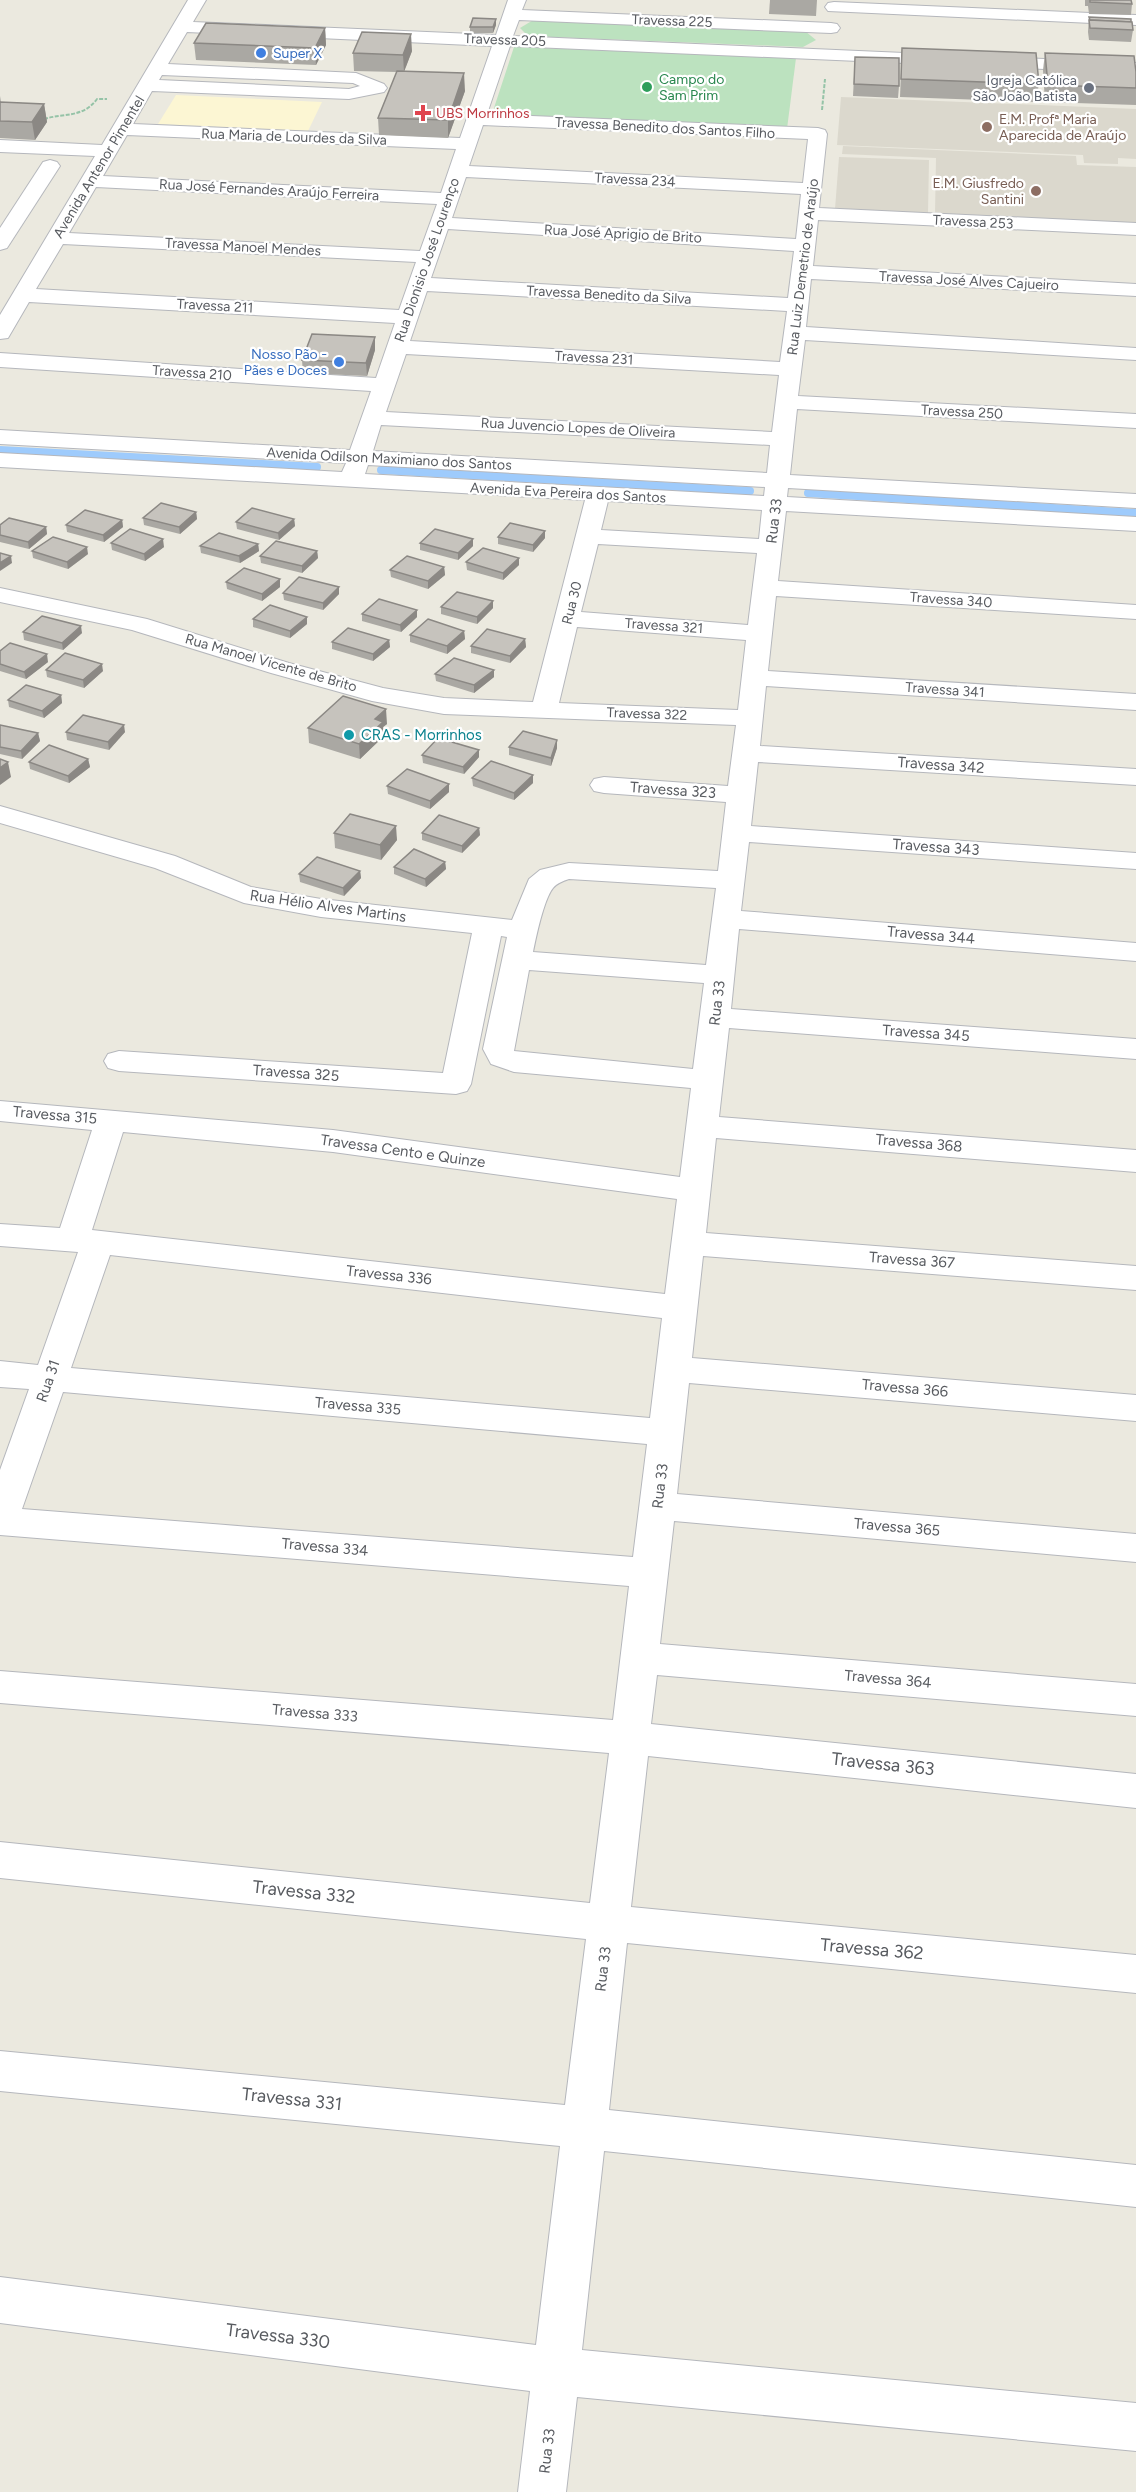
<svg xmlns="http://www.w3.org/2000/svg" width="1136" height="2492" viewBox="0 0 1136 2492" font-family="Figtree,sans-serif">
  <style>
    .commercial { fill: #fcf6d3 }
    .education { fill: #dbd8cd }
    .green { fill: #bce2bf }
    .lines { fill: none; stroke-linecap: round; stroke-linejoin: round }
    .stream { stroke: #9ecbfc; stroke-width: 8 }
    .minor-casing { stroke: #b5b7bc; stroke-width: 2 }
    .path { stroke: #95c3a7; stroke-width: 2; stroke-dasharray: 4 1.5; stroke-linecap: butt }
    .minor { fill: #fff; fill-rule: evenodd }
    .wall { fill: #aaa8a3 }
    .shaded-wall { fill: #8b8884 }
    .building { fill: #c6c3bd; stroke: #8b8884; stroke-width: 1.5 }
    .shop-dot { fill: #3f7fe0; stroke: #fff; stroke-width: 2 }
    .leisure-dot { fill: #2e9e5b; stroke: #fff; stroke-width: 2 }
    .worship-dot { fill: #6b7280; stroke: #fff; stroke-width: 2 }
    .health-dot { fill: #e0444e; stroke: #fff; stroke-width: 2 }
    .education-dot { fill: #8d6e63; stroke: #fff; stroke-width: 2 }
    .culture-dot { fill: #0f9aa8; stroke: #fff; stroke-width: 2 }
    .labels { text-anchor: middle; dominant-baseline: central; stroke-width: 4.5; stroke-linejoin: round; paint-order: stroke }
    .far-street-label { font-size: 14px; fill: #585b60; stroke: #fff }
    .far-shop-label { font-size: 14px; fill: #366cbe; stroke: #fff; text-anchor: start }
    .far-leisure-label { font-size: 14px; fill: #27864d; stroke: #fff; text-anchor: start }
    .far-worship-label { font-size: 14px; fill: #5b616d; stroke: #fff; text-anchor: end }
    .far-health-label { font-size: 14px; fill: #be3a42; stroke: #fff; text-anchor: start }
    .far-education-label { font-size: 14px; fill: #785e54; stroke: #fff; text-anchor: start }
    .street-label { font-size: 15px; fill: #585b60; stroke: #fff }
    .culture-label { font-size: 15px; fill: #0d838f; stroke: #fff; text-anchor: start }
    .near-street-label { font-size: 18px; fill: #585b60; stroke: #fff }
  </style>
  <rect width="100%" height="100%" fill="#ebe9df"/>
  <polygon class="commercial" points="176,95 322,102 308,131 158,124"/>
  <g class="education">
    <polygon points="841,97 1136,109 1136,159 1118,158 1118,164 1084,163 1083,155 837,145"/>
    <polygon points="843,146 1076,156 1077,165 1136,167 1136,223 935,214 936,158 842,154"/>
    <polygon points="839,157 929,160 928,213 835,209"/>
  </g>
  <g class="green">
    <polygon points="535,19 805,31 816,40 803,47 528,36 520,28"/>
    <polygon points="514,47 796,58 787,129 491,117"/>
  </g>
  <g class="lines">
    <g class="stream">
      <polyline points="0,450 317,467"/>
      <polyline points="381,470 750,491"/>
      <polyline points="808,493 1136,513"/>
    </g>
    <defs>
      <g id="minor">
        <path d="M188,0H206L193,22L496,35L508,0H526L522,10L831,23L837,24L840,28L837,32L831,33L519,20L513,36L1136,63V73L510,46L487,114L818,128L825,130L827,134L819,208L1136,223V235L818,220L813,266L1136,284V296L811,279L806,327L1136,348V360L805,340L798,396L1136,414V428L797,409L790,475L1136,494V508L788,488L787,497L1136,517V531L786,511L778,581L1136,605V619L776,596L768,671L1136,694V710L766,686L760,746L1136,769V785L758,762L751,826L1136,853V869L749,842L741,911L1136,943V961L739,929L731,1009L1136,1039V1059L729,1028L719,1117L1136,1150V1172L716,1138L706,1233L1136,1266V1290L703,1256L692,1358L1136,1395V1421L689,1383L677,1494L1136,1534V1562L674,1521L660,1644L1136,1684V1716L657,1675L651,1724L1136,1774V1808L648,1756L631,1907L1136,1955V1993L627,1943L609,2110L1136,2165V2207L604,2151L582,2350L1136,2403V2451L577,2397L566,2492H518L530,2391L0,2323V2277L536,2345L560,2146L0,2091V2051L565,2105L586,1939L0,1878V1842L590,1903L609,1753L0,1703V1671L613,1720L629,1586L0,1535V1470L29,1389L0,1387V1361L38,1365L78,1252L0,1246V1224L60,1228L92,1130L0,1121V1101L333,1130L680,1177L691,1088L514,1072L491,1064L483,1049L507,937L501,936L471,1084L467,1091L456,1094L119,1071L108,1068L104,1061L108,1054L119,1051L443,1073L472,933L321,917L244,903L155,868L0,823V806L175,856L251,887L321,899L512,920L529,879L540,870L569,863L718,871L726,802L604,793L594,791L590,785L594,779L604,777L728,786L736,725L444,714L372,701L271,673L132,630L0,602V588L147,619L289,663L383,688L444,698L533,702L585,500L0,467V453L342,472L346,463L0,444V430L350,450L371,391L0,367V353L376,378L395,323L29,302L8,338L0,339V315L95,156L0,152V140L102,145ZM187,32L492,46L460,138L133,124L152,91L349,99L384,92L387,88L384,84L356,73L168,64ZM162,75L353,83L360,86L349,89L159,80ZM483,125L808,139L803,183L469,166ZM127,135L456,149L441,193L103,176ZM466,177L801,194L796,239L452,218ZM96,187L437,204L420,251L69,233ZM448,229L794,251L788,298L431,278ZM63,244L416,262L399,310L36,289ZM427,291L787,311L780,362L410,341ZM406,354L779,375L772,432L386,412ZM381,425L770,445L767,473L373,451ZM368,465L765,487L764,496L365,474ZM608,501L762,510L759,539L601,530ZM598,544L757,553L748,625L581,612ZM577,627L746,640L738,710L559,703ZM569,879L716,888L706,965L533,952C536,937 544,899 553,888C557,883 563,881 569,879ZM529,970L704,983L693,1069L514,1051ZM123,1132L333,1152L677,1199L665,1294L92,1230ZM110,1255L662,1318L650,1418L71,1368ZM63,1392L647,1444L633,1557L22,1509Z"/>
        <polygon points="834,2 1136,15 1136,25 828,11 825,7 828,3"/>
        <polygon points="50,160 57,162 60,166 7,248 0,250 0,228 43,162"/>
      </g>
    </defs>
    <use href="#minor" class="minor-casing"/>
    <g class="path">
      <polyline points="822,110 825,79"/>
      <path d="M44,119C64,113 83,118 97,99H107"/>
    </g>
    <use href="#minor" class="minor"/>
  </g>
  <g class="wall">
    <polygon points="770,0 817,0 816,16 769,14"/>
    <polygon points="1085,0 1131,0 1132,4 1131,15 1089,14 1088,6 1085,6"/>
    <polygon points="1089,17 1133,30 1131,42 1089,40 1088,32"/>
    <polygon points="496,25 493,33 470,33 470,27"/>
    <polygon points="325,28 326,45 316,65 196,60 194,43"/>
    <polygon points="902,48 1039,84 1036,102 900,97"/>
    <polygon points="412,51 404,71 465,91 448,138 379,135 378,118 397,72 354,71 353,53"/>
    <polygon points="1045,53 1136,72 1136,105 1045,102 1043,70"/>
    <polygon points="855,57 899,86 898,98 853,96"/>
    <polygon points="0,96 1,102 44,104 47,122 35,140 0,138"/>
    <polygon points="375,350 367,376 303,373 302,360"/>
    <polygon points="196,512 197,519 180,534 144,525 143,518"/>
    <polygon points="294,519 295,526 279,540 237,529 236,522"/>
    <polygon points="122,520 123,527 104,542 67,532 66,525"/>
    <polygon points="0,525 46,527 47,534 29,549 0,542"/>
    <polygon points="545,531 545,538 533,552 498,544 498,537"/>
    <polygon points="473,539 473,546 458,560 420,550 420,543"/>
    <polygon points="111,543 164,547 145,561 112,550"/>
    <polygon points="258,544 259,551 240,563 201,553 200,546"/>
    <polygon points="32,551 88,554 68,569 33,558"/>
    <polygon points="317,551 318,558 302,573 261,563 260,556"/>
    <polygon points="519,558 519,565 503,580 467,570 466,562"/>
    <polygon points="444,567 445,575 428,589 391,577 390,570"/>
    <polygon points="226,582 280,587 262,601 227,589"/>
    <polygon points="339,587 339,594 323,610 284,600 283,593"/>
    <polygon points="493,601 493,608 477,624 441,614 441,607"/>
    <polygon points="417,610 417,617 401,632 362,621 362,614"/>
    <polygon points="253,619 307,624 290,638 253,627"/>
    <polygon points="464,631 465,639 447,654 410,642 410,635"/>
    <polygon points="23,632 82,633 63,650 24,640"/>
    <polygon points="525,639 526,647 510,663 471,653 471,646"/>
    <polygon points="389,640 390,647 373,661 332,649 332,642"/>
    <polygon points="0,651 48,662 26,679 0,671"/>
    <polygon points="46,670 103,671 84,688 47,677"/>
    <polygon points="494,670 494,677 474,693 436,681 435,674"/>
    <polygon points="61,695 62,703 44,718 9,707 8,700"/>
    <polygon points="387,724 383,727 384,736 360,759 309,743 308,728"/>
    <polygon points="0,725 38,733 40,741 22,759 0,754"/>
    <polygon points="66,732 125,732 109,750 67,740"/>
    <polygon points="557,740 557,748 551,766 509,755 509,747"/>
    <polygon points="422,755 479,757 464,774 423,763"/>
    <polygon points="88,759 90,767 69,783 30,769 29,762"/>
    <polygon points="472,778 533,783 514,800 473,786"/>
    <polygon points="387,786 449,792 430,809 388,794"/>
    <polygon points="479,828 480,835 462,853 422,840 422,833"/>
    <polygon points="334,833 397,840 381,860 335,848"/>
    <polygon points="445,862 446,869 426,887 394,874 394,867"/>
    <polygon points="360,871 361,878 344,896 300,882 299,874"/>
  </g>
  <g class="shaded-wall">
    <polygon points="496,19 496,25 493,33 493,27"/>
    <polygon points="325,28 326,45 316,65 315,48"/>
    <polygon points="411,34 412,51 404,72 403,55"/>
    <polygon points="464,73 465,91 448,138 448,120"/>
    <polygon points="44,104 47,122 35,140 32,122"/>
    <polygon points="375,337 375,350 367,376 366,363"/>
    <polygon points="196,512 197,519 180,534 179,527"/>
    <polygon points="294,519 295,526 279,540 278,533"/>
    <polygon points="122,520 123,527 104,542 103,535"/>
    <polygon points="46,527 47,534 29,549 28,542"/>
    <polygon points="545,531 545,538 533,552 533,545"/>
    <polygon points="163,539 164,547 145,561 144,554"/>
    <polygon points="473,539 473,546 458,560 458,553"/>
    <polygon points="258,544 259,551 240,563 239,556"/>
    <polygon points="87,547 88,554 68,569 67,562"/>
    <polygon points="317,551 318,558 302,573 302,566"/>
    <polygon points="11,556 12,563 0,571 0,563"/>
    <polygon points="519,558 519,565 503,580 503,573"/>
    <polygon points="444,567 445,575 428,589 428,581"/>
    <polygon points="280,579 280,587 262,601 262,594"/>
    <polygon points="339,587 339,594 323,610 323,603"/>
    <polygon points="493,601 493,608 477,624 477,617"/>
    <polygon points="417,610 417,617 401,632 400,625"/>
    <polygon points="307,617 307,624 290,638 290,631"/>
    <polygon points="81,626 82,633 63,650 62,643"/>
    <polygon points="464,631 465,639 447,654 447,646"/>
    <polygon points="525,639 526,647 510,663 510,656"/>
    <polygon points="389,640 390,647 373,661 373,654"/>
    <polygon points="47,654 48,662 26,679 24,672"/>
    <polygon points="102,664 103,671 84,688 83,680"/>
    <polygon points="494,670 494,677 474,693 474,685"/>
    <polygon points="61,695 62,703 44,718 42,711"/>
    <polygon points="386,709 387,724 383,727 384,736 360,759 359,744 375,719"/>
    <polygon points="124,725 125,732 109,750 108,742"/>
    <polygon points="38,733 40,741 22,759 21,751"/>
    <polygon points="557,740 557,748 551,766 551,758"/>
    <polygon points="479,750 479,757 464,774 463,767"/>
    <polygon points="88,759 90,767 69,783 68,776"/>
    <polygon points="8,762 11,777 0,785 0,768"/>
    <polygon points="533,775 533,783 514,800 514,793"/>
    <polygon points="449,784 449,792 430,809 430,801"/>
    <polygon points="396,826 397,840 381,860 380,845"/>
    <polygon points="479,828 480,835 462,853 462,846"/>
    <polygon points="445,862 446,869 426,887 425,879"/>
    <polygon points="360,871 361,878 344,896 343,888"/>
  </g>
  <g class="building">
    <polygon points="1090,0 1131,0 1132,4 1090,2"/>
    <polygon points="1089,17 1131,19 1131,22 1090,20"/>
    <polygon points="473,18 496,19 493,27 470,27"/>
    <polygon points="1089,20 1132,22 1133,30 1090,28"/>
    <polygon points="206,23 325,28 315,48 194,43"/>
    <polygon points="362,32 411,34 403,55 353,53"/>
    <polygon points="902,48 1036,53 1039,84 901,79"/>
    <polygon points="1045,53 1134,56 1136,72 1136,88 1048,85"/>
    <polygon points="855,57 899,58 899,86 854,84"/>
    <polygon points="397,71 464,73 448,120 378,118"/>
    <polygon points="0,102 44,104 32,122 0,121"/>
    <polygon points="312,334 375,337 366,363 302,360"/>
    <polygon points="161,503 196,512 179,527 143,518"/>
    <polygon points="252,508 294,519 278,533 236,522"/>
    <polygon points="85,510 122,520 103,535 66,525"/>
    <polygon points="9,518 46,527 28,542 0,535 0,525"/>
    <polygon points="510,523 545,531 533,545 498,537"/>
    <polygon points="130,529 163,539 144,554 111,543"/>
    <polygon points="435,529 473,539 458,553 420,543"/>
    <polygon points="219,533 258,544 239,556 200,546"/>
    <polygon points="53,537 87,547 67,562 32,551"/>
    <polygon points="276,541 317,551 302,566 260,556"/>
    <polygon points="483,548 519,558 503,573 466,562"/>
    <polygon points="0,553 11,556 0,563"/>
    <polygon points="407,556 444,567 428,581 390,570"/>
    <polygon points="244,568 280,579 262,594 226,582"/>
    <polygon points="299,577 339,587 323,603 283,593"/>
    <polygon points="457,592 493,601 477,617 441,607"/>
    <polygon points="379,599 417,610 400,625 362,614"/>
    <polygon points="270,605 307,617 290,631 253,619"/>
    <polygon points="42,616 81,626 62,643 23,632"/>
    <polygon points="428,619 464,631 447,646 410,635"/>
    <polygon points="348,628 389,640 373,654 332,642"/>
    <polygon points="487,629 525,639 510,656 471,646"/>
    <polygon points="10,643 47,654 24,672 0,664 0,651"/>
    <polygon points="65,653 102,664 83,680 46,670"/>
    <polygon points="454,658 494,670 474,685 435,674"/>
    <polygon points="26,685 61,695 42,711 8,700"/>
    <polygon points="343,696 386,709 375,719 383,722 359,744 308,728"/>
    <polygon points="83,715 124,725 108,742 66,732"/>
    <polygon points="0,725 38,733 21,751 0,747"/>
    <polygon points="523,731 557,740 551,758 509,747"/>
    <polygon points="438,738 479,750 463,767 422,755"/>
    <polygon points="49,745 88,759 68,776 29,762"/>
    <polygon points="0,759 8,762 0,768"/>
    <polygon points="491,761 533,775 514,793 472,778"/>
    <polygon points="407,769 449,784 430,801 387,786"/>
    <polygon points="350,814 396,826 380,845 334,833"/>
    <polygon points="439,815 479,828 462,846 422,833"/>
    <polygon points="414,849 445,862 425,879 394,867"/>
    <polygon points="317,857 360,871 343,888 299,874"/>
  </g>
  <g class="shop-dot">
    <circle cx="261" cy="53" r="6"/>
    <circle cx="339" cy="362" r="6"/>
  </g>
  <circle class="leisure-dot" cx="647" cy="87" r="6"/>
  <circle class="worship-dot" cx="1089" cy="88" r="6"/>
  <path class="health-dot" d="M420 104h6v6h6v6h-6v6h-6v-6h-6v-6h6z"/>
  <g class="education-dot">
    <circle cx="987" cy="127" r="6"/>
    <circle cx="1036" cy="191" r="6"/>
  </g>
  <circle class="culture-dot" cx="349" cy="735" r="6"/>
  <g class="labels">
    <g class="far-street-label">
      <text transform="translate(672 21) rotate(2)">Travessa 225</text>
      <text transform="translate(505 40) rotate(2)">Travessa 205</text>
      <text transform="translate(665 128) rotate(3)">Travessa Benedito dos Santos Filho</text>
      <text transform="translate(294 137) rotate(2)">Rua Maria de Lourdes da Silva</text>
      <text transform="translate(99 167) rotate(-59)">Avenida Antenor Pimentel</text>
      <text transform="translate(635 180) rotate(3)">Travessa 234</text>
      <text transform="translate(269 190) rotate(3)">Rua José Fernandes Araújo Ferreira</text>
      <text transform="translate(973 222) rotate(3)">Travessa 253</text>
      <text transform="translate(623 234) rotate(3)">Rua José Aprigio de Brito</text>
      <text transform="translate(243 247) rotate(3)">Travessa Manoel Mendes</text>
      <text transform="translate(427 260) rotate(-71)">Rua Dionisio José Lourenço</text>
      <text transform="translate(803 267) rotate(-83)">Rua Luiz Demetrio de Araújo</text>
      <text transform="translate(969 281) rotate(3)">Travessa José Alves Cajueiro</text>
      <text transform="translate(609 295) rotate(3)">Travessa Benedito da Silva</text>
      <text transform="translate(215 306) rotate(3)">Travessa 211</text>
      <text transform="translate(594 358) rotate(3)">Travessa 231</text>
      <text transform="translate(192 373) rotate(4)">Travessa 210</text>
      <text transform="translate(962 412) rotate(3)">Travessa 250</text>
      <text transform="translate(578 428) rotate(3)">Rua Juvencio Lopes de Oliveira</text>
      <text transform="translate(389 459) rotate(3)">Avenida Odilson Maximiano dos Santos</text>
      <text transform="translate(568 493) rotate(3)">Avenida Eva Pereira dos Santos</text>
      <text transform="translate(951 600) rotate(4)">Travessa 340</text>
      <text transform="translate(572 603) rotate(-76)">Rua 30</text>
      <text transform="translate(664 626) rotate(4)">Travessa 321</text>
      <text transform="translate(271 663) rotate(16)">Rua Manoel Vicente de Brito</text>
      <text transform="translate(945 690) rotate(4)">Travessa 341</text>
      <text transform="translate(647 714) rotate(2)">Travessa 322</text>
    </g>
    <g class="far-shop-label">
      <text x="273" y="53">Super X</text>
      <text x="327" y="354" text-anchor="end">Nosso Pão -<tspan x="327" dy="16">Pães e Doces</tspan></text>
    </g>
    <g class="far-leisure-label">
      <text x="659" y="79">Campo do<tspan x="659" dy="16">Sam Prim</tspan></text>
    </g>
    <g class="far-worship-label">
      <text x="1077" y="80">Igreja Católica<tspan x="1077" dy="16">São João Batista</tspan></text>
    </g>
    <g class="far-health-label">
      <text x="436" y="113">UBS Morrinhos</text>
    </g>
    <g class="far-education-label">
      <text x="999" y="119">E.M. Profª Maria<tspan x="999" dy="16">Aparecida de Araújo</tspan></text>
      <text x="1024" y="183" text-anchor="end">E.M. Giusfredo<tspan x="1024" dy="16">Santini</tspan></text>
    </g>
    <g class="street-label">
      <text transform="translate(774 521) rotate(-83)">Rua 33</text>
      <text transform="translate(941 765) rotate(4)">Travessa 342</text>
      <text transform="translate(673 790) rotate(4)">Travessa 323</text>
      <text transform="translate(936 847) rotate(4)">Travessa 343</text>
      <text transform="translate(328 906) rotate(8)">Rua Hélio Alves Martins</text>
      <text transform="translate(931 935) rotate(5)">Travessa 344</text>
      <text transform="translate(717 1003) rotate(-83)">Rua 33</text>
      <text transform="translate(926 1033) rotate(4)">Travessa 345</text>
      <text transform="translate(296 1073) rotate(4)">Travessa 325</text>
      <text transform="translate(55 1115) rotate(5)">Travessa 315</text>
      <text transform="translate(919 1143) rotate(5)">Travessa 368</text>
      <text transform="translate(403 1151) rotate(8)">Travessa Cento e Quinze</text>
      <text transform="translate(912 1260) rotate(4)">Travessa 367</text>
      <text transform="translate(389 1275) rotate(6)">Travessa 336</text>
      <text transform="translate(48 1381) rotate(-71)">Rua 31</text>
      <text transform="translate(905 1388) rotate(5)">Travessa 366</text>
      <text transform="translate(358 1406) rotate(5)">Travessa 335</text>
      <text transform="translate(660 1486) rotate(-83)">Rua 33</text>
      <text transform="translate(897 1527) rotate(5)">Travessa 365</text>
      <text transform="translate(325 1547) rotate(5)">Travessa 334</text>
      <text transform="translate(888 1679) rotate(5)">Travessa 364</text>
      <text transform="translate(315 1713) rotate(5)">Travessa 333</text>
      <text transform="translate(603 1969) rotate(-83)">Rua 33</text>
      <text transform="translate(547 2451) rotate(-83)">Rua 33</text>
    </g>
    <g class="culture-label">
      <text x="361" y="735">CRAS - Morrinhos</text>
    </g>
    <g class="near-street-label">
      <text transform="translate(883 1764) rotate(6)">Travessa 363</text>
      <text transform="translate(304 1892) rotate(6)">Travessa 332</text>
      <text transform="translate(872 1949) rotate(5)">Travessa 362</text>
      <text transform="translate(292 2099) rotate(6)">Travessa 331</text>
      <text transform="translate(278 2336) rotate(7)">Travessa 330</text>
    </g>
  </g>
</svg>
